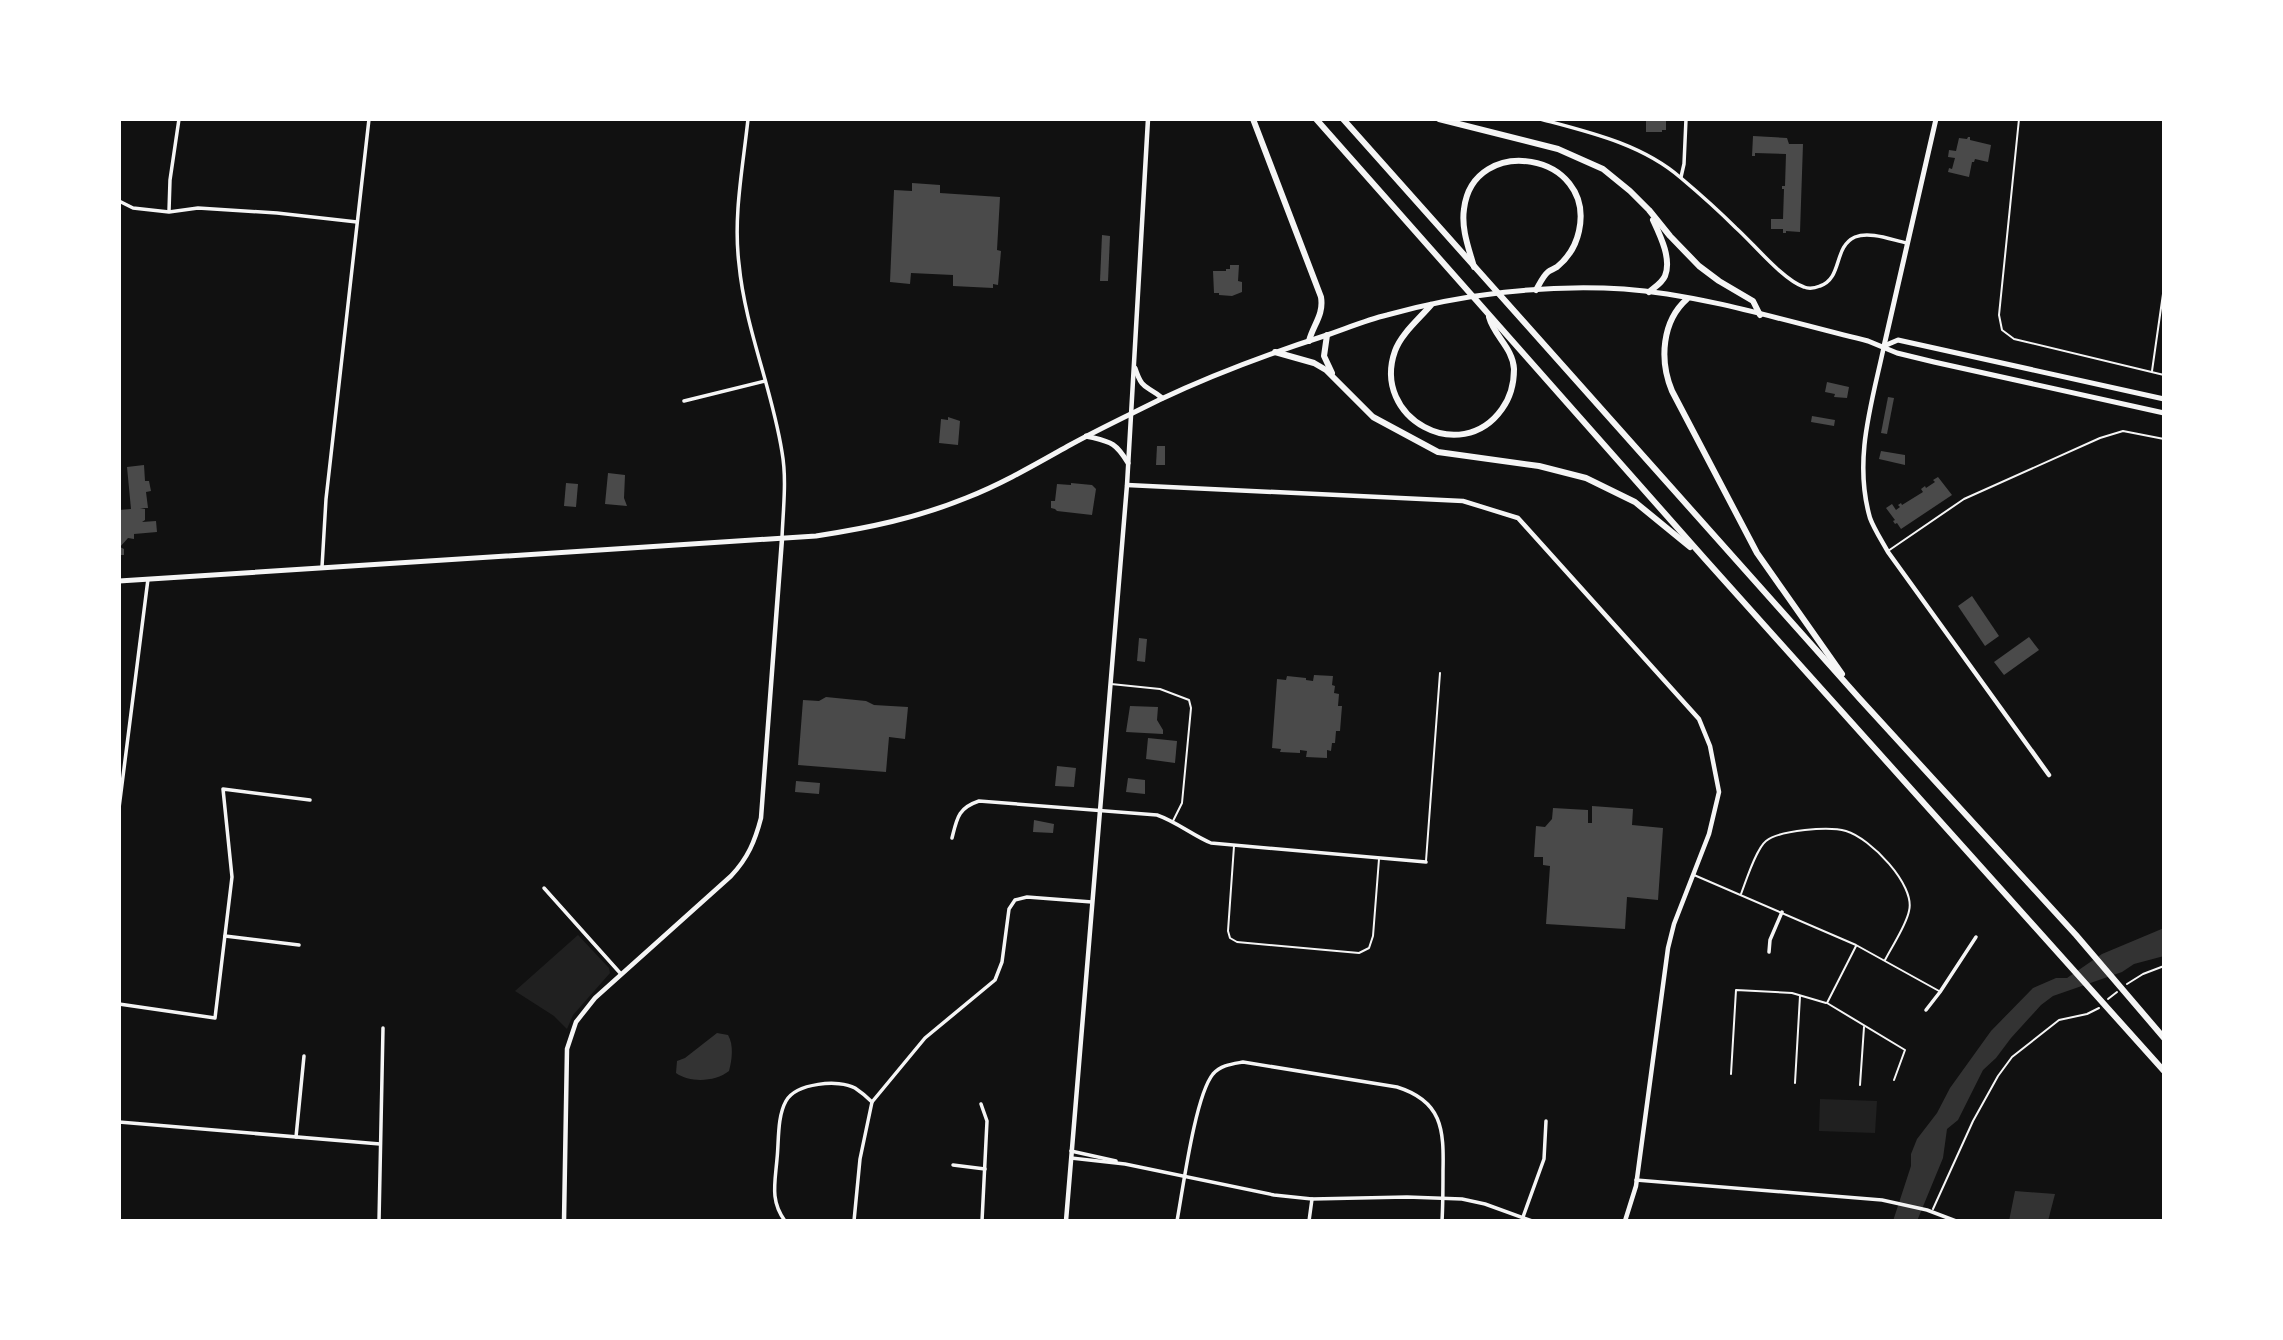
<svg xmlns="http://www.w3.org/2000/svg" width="2283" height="1340" viewBox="0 0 2283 1340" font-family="Quicksand,sans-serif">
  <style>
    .green { fill: #202020 }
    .water { fill: #333 }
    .building { fill: #4a4a4a }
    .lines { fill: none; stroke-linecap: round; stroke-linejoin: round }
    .path { stroke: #f5f5f5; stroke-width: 2 }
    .service { stroke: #f5f5f5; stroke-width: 2 }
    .minor { stroke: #f5f5f5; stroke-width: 3.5 }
    .tertiary { stroke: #f5f5f5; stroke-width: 4.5 }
    .secondary { stroke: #f5f5f5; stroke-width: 5 }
    .primary { stroke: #f5f5f5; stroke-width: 5 }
    .motorway { stroke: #f5f5f5; stroke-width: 6 }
  </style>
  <rect width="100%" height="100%" fill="#111"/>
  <g class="green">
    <polygon points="578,935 609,968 610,973 573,1015 567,1029 554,1016 515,991"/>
    <polygon points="1820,1099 1877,1101 1875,1133 1819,1131"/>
  </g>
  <g class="water">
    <polygon points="2164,928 2164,956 2134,964 2122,972 2053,996 2041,1005 2011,1038 1996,1058 1983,1070 1958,1120 1947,1129 1943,1158 1917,1221 1893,1221 1911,1166 1911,1154 1917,1139 1937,1113 1950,1088 1991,1031 2033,988 2056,978 2067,978 2102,954"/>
    <path d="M717,1033L728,1035C734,1045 732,1060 729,1071C715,1082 690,1083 676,1073L677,1061L685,1058Z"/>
    <polygon points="2015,1191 2055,1194 2048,1221 2009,1221"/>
  </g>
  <g class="building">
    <polygon points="1646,119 1666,119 1666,130 1662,130 1662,132 1646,132"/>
    <polygon points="1753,136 1787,138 1789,144 1803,144 1800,232 1786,231 1786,233 1783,233 1783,229 1771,229 1771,219 1783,219 1784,189 1782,189 1782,186 1785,186 1786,154 1755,153 1755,156 1752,156"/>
    <polygon points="1968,137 1970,137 1970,140 1991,145 1988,162 1975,159 1974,162 1972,162 1969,177 1948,172 1949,168 1952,169 1955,158 1948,157 1949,150 1956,151 1959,138 1967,139"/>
    <polygon points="912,183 940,185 940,193 1000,197 997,250 1001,251 998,285 993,284 993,288 953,286 953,275 911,273 910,284 890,282 894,190 912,191"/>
    <polygon points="1102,235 1110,236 1108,281 1100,281"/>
    <polygon points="1230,265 1239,265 1238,281 1242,282 1242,292 1232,296 1219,295 1219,293 1214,293 1213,271 1226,271 1226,269 1230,269"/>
    <polygon points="1827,382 1849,387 1847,398 1834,397 1835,394 1825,392"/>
    <polygon points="1888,397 1894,398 1887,434 1881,433"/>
    <polygon points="1812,416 1835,420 1834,426 1811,422"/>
    <polygon points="948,417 960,421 958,445 939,443 941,419 948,420"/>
    <polygon points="1157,446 1165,446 1165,465 1156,465"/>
    <polygon points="1881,451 1905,455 1905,465 1879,459"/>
    <polygon points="144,465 145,481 149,481 151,491 146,492 148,508 140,508 145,509 145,520 142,522 156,521 157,532 134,534 134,539 128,538 120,547 124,549 124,555 119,555 119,510 131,509 127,467"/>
    <polygon points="608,473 625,475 624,498 627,506 605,504"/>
    <polygon points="1938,477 1952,495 1901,529 1897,523 1895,524 1893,521 1895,520 1886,508 1892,504 1896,510 1900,507 1898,505 1901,503 1902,505 1923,492 1921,489 1925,486 1926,488 1935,482 1933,480"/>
    <polygon points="566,483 578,484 576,507 564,506"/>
    <polygon points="1071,483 1092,485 1096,489 1092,515 1057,511 1055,509 1051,508 1051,501 1055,501 1057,484 1071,485"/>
    <polygon points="1972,596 1999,636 1985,646 1958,606"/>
    <polygon points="2029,637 2039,650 2004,675 1994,662"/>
    <polygon points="1139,638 1147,639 1145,662 1137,661"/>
    <polygon points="1314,675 1333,676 1332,685 1335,686 1334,693 1339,694 1338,706 1342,706 1340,731 1336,731 1335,743 1332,743 1331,751 1327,750 1327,758 1306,757 1307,751 1300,750 1300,753 1280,752 1281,749 1272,748 1277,679 1286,680 1287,676 1306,678 1306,680 1313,681"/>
    <polygon points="826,697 866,701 874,705 908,707 905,739 889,737 886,772 798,765 803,700 819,701"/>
    <polygon points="1130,706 1158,707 1157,720 1163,730 1163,734 1126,732"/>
    <polygon points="1148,738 1177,741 1175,763 1146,759"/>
    <polygon points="1057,766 1076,768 1074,787 1055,786"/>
    <polygon points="1128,778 1145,780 1145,794 1126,792"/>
    <polygon points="796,781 820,783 819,794 795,792"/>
    <polygon points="1592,806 1633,809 1632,825 1663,828 1658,900 1627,897 1625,929 1546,924 1550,866 1543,865 1543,857 1534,857 1536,826 1545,827 1552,819 1553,808 1588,810 1588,823 1592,823"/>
    <polygon points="1034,820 1054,824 1053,833 1033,832"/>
  </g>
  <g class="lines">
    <g class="path">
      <polyline points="2127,984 2143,974 2164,966"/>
      <polyline points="2108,999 2117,992"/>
      <polyline points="1933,1209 1973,1121 1998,1076 2012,1057 2059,1020 2087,1014 2099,1008"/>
    </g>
    <g class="service">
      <polyline points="2019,119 1999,315 2002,330 2014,339 2164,375"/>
      <polyline points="2152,371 2164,287"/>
      <polyline points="1888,551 1964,499 2100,438 2123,431 2164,439"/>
      <polyline points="1111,684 1160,689 1189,700 1191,708 1182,803 1173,821"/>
      <polyline points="1234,846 1228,931 1230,938 1237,942 1359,953 1369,948 1373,936 1379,859"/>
      <polyline points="1426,861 1440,673"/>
      <polyline points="1694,875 1856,945 1939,991"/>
      <path d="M1741,894C1746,881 1756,849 1766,841C1780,830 1829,826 1846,831C1870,838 1916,885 1909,911C1906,926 1892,946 1885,960"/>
      <polyline points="1856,946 1827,1003 1905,1050 1894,1080"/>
      <polyline points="1731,1074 1736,990 1792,993 1826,1003"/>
      <polyline points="1795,1083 1800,996"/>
      <polyline points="1860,1085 1864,1027"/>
    </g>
    <g class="minor">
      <path d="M748,119C743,167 733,216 739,264C745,328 772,388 782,452C787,480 783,510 782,538"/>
      <path d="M1540,119C1589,132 1642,144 1681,178C1700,194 1719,211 1736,228C1753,243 1783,280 1804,287C1809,289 1815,288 1820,286C1843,278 1833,247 1855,237C1870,231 1892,240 1907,243"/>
      <polyline points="1681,177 1684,164 1686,119"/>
      <polyline points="119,201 133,208 169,212 198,208 277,213 357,222"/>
      <polyline points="169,211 170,180 179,119"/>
      <polyline points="684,401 765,381"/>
      <polyline points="322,567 326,499 369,119"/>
      <polyline points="119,808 148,579"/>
      <path d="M952,838C957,818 958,808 979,801L1157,815C1177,822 1192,835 1211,843L1426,862"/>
      <polyline points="544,888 621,974"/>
      <polyline points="225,936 299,945"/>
      <polyline points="1769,952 1770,940 1782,912"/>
      <polyline points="119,1004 215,1018 232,877 223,789 310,800"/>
      <polyline points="1926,1010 1940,992 1976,937"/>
      <polyline points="981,1104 987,1121 982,1221"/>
      <polyline points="119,1122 380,1144"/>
      <polyline points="296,1137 304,1056"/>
      <polyline points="1071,1151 1116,1161"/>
      <polyline points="1071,1158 1125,1164 1274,1195 1312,1199 1407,1197 1462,1199 1485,1204 1532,1221"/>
      <polyline points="953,1165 985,1169"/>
      <polyline points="1636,1180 1882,1200 1927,1210 1956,1221"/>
      <polyline points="1523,1217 1544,1159 1546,1121"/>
      <polyline points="379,1221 383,1028"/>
      <path d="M785,1221C770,1201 775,1183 777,1159C779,1141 777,1117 786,1101C796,1083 839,1079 855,1088C861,1092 867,1097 872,1102"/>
      <polyline points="854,1221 860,1159 872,1102 925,1038 995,980 1002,962 1009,909 1015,900 1027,897 1092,902"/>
      <path d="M1177,1221C1183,1189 1195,1096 1213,1074C1221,1065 1232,1064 1243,1062L1397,1087C1442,1101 1444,1129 1443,1171C1443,1187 1443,1204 1442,1221"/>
      <polyline points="1309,1221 1312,1199"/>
    </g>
    <g class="tertiary">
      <path d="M1884,346C1872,403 1853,459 1870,518C1874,529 1882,541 1888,552L2049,775"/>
      <polyline points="1127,485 1463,501 1518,518 1699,719 1710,746 1719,792 1709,834 1674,924 1668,948 1636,1186 1625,1221"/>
      <path d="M564,1221L567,1049L576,1022L595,998L731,876C748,858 755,841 761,818L782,539"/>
      <polyline points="1066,1221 1127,485 1148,119"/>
    </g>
    <polyline class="secondary" points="1884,346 1936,119"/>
    <g class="primary">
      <polyline points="1884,346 1898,340 2164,399"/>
      <path d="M1135,368C1143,392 1146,384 1162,398"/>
      <path d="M1086,436C1110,442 1115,441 1128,463"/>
      <path d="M119,581L816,536C868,528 917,518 966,498C1002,484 1036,464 1070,445C1099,429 1129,415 1159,400C1212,375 1268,354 1324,336C1345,329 1366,320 1387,315C1462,294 1546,284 1624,289C1704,295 1789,322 1868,341L1897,353L1934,362L2164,413"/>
    </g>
    <g class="motorway">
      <path d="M1253,119L1321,297C1324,315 1313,325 1309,341"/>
      <polyline points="1316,119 1705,559 2164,1071"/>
      <polyline points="1343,119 1860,699 2076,935 2164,1038"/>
      <polyline points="1439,119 1558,149 1603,169 1630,191 1649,210 1670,236 1699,266 1719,281 1753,301 1760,315"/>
      <path d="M1474,267C1469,249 1461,229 1464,209C1473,133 1596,152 1579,231C1576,245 1568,258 1557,267C1554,269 1550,270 1548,272C1543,276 1539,285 1536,290"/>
      <path d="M1649,292C1655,287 1662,283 1665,276C1672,259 1660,235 1653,220"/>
      <path d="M1687,299C1662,321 1659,360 1672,391L1757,553L1842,674"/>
      <path d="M1431,305C1419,319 1401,334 1395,351C1371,418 1461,467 1502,409C1510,398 1514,384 1514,369C1513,348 1494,336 1489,317"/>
      <polyline points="1327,335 1324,356 1332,373"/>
      <polyline points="1275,352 1314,363 1326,370 1373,417 1438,452 1539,466 1586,478 1635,502 1690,547"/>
    </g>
  </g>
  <rect width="2283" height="1340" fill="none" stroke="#ffffff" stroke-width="242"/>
</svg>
